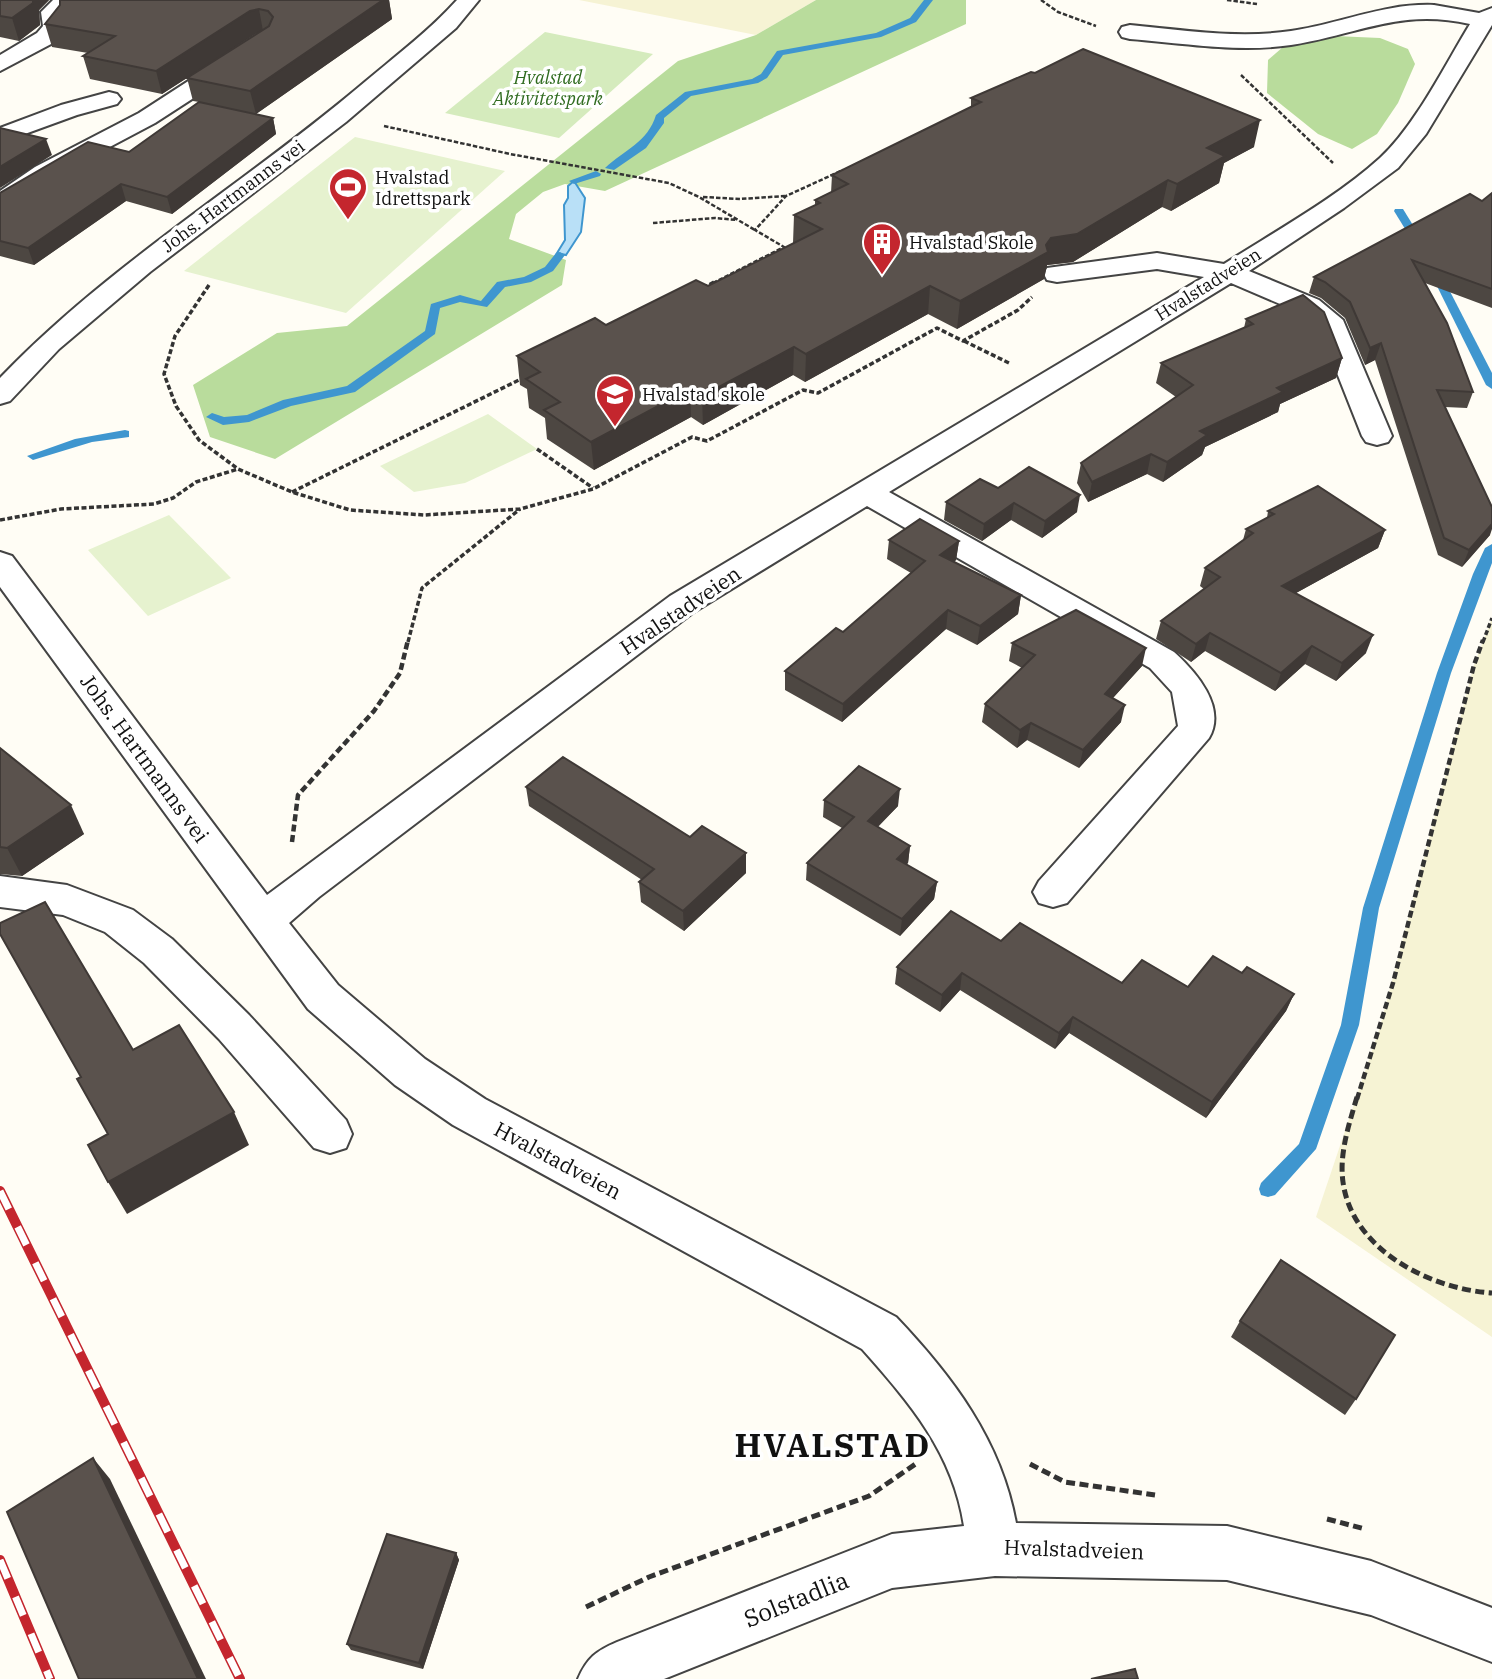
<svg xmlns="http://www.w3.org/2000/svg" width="1492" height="1679" viewBox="0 0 1492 1679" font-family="'IBM Plex Serif',serif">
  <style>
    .farmland { fill: #f6f3d4 }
    .green { fill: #d5ebbd }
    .forest { fill: #b9dc9c }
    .pitch { fill: #e6f2cf }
    .water { fill: #b9e0f7; stroke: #3f96cf; stroke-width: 2 }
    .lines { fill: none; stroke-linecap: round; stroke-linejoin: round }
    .stream { fill: #3f96cf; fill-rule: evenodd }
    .minor-casing { stroke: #444; stroke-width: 4 }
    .path-far3 { stroke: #333; stroke-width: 2.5; stroke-dasharray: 4.5 2; stroke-linecap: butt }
    .path-far2 { stroke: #333; stroke-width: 3.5; stroke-dasharray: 5 2.5; stroke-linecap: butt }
    .path-far1 { stroke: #333; stroke-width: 4.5; stroke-dasharray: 7 3.5; stroke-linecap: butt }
    .path { stroke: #333; stroke-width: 5; stroke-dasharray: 9 4.5; stroke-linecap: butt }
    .minor { fill: #fff; fill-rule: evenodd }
    .rail-casing { stroke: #c4262e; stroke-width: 10 }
    .rail { stroke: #fff; stroke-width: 7; stroke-dasharray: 20; stroke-linecap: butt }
    .wall { fill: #4d4742; fill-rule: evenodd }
    .shaded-wall { fill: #3f3936 }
    .building { fill: #5a524d; stroke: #3f3936; stroke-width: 2 }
    .labels { text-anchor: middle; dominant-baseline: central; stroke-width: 7; stroke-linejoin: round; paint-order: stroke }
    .far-park-label { font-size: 18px; font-style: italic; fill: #2f6b1f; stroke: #fff }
    .far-poi-label { font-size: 18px; fill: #111; stroke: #fff; text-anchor: start }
    .far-street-label { font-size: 18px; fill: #111; stroke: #fff }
    .street-label { font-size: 21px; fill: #111; stroke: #fff }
    .near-street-label { font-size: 24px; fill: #111; stroke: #fff }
    .near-district-label { font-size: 33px; font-weight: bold; letter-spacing: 2px; fill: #111; stroke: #fff }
  </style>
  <rect width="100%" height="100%" fill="#fffdf5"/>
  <g class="farmland">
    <polygon points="579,0 816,0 756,35"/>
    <polygon points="1492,618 1492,1337 1316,1217 1380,1027 1474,665"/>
  </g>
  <polygon class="green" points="545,32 653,54 559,138 445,113"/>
  <g class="forest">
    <polygon points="816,0 966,0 966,24 605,191 565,184 543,192 516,214 509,239 566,260 562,285 275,459 210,437 193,385 277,333 347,326 678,61 756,35"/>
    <polygon points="1335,36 1380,38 1408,49 1415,64 1398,103 1377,134 1352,149 1318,134 1267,93 1268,60 1283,47"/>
  </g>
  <g class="pitch">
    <polygon points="355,137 505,171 346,313 184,271"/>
    <polygon points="488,414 537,449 465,483 414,492 380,466"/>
    <polygon points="169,515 231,578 148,616 88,550"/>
  </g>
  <polygon class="water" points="574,181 585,198 581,232 566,255 557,253 565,240 564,205 568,198 568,186"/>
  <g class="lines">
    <g class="stream">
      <path d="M924,0H933L916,22L881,37L783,55L767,78L758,83L691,96L664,118V123L646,148L614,170L605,168C624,150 648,142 656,115L685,92L752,79L761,74L777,51L876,33L910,18Z"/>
      <polygon points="596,171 601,174 600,176 574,184 569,181"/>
      <polygon points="1395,209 1403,209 1424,243 1423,245 1415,245 1394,211"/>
      <polygon points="560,252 565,255 553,271 531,282 505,287 487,307 460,302 440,308 435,334 355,392 291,406 249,422 223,425 206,417 212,413 224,417 247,415 283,400 347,386 425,331 431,304 460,295 481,301 497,282 524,277 545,267 556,253"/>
      <polygon points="1435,269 1440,272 1492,373 1492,389 1486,385 1430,272"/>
      <polygon points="125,430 129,431 129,437 92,442 33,460 27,456 75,439"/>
      <polygon points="1492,544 1492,563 1451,673 1379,908 1359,1025 1316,1149 1275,1195 1268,1197 1261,1195 1259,1189 1261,1183 1299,1144 1341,1025 1363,908 1437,673 1473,574 1485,548"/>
    </g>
    <defs>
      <g id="minor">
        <polygon points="53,0 76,0 63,13 65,26 53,43 0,71 0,55 37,33 43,26 41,12"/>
        <path d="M457,0H479L456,28L346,122L150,272L59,349L10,401L0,404V378C109,264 246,183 366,81C397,55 430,30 457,0Z"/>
        <path d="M1434,5L1479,13L1492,8V25L1426,134L1398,168L1344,208L1249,271L1319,300L1343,320L1392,436L1388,442L1377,445L1366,442L1362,436L1320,330L1299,312L1231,283L889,492L1174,652C1196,672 1227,707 1209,738L1067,903L1053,907L1039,903L1033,892L1039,881L1178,726L1172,692L1150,668L867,506L694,612L319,897L289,923L338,985L425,1059L485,1099L896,1317C952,1376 1001,1440 1016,1523L1227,1526L1371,1561L1492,1608V1662L1371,1615L1227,1580L995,1576L892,1588L664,1679H578C587,1658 596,1651 617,1642L892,1534L964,1526C953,1453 910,1403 862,1349L453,1125L395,1085L308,1009L0,587V552L12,556L267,895L670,596L1204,277L1157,269L1057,282L1047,280L1044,274L1047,268L1157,253L1224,264C1274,232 1336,198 1380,158C1415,126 1445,65 1470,24C1399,8 1358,35 1291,45C1238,53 1183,43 1130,39L1122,37L1119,32L1122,27L1130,25C1183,30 1238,39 1291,31C1340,24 1384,3 1434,5Z"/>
        <polygon points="235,54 243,56 246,61 243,66 155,123 53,177 9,207 0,210 0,191 35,167 139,113 227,56"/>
        <polygon points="109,92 117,94 121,99 117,104 77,115 0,143 0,128 61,105"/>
        <polygon points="0,876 67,885 133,910 172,939 249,1015 346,1120 352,1134 346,1148 330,1153 314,1148 219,1039 144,963 105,932 63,915 0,907"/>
      </g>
    </defs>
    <use href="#minor" class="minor-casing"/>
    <g class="path-far3">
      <polyline points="1041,0 1058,12 1096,26"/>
      <polyline points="1227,0 1257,4"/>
      <polyline points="1241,75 1333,163"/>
      <polyline points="384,126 510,154 669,183 699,197 755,230"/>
      <polyline points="703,197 740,199 785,196"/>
      <polyline points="653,223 715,218 737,220"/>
      <polyline points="713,283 784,247 755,230 786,196 843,170"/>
    </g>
    <g class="path-far2">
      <polyline points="209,285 175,336 164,374 176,406 199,440 238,469 292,492 350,510 424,515 520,509 593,489 692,437 707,441 803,390 818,393 937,328 963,341 1018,310 1032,297"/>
      <polyline points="703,288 716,281"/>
      <polyline points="964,341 1009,363"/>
      <polyline points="537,449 593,488"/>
      <polyline points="292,492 523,378"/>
      <polyline points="0,520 61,509 154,504 173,498 196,482 238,469"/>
      <polyline points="408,642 422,588 520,509"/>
      <polyline points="1483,642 1492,618"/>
    </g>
    <g class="path-far1">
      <polyline points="292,842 298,795 374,711 400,673 408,640"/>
      <polyline points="1357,1099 1393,983 1474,665 1483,640"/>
    </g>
    <g class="path">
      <path d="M1357,1097C1349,1124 1339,1154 1343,1182C1352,1250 1430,1289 1492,1293"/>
      <polyline points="1030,1464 1065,1482 1155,1495"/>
      <polyline points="1327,1519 1365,1529"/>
      <polyline points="586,1607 649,1577 869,1496 917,1463"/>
    </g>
    <use href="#minor" class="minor"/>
    <defs>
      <g id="rail">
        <polyline points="0,1191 240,1679"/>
        <polyline points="0,1560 50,1679"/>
      </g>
    </defs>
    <use href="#rail" class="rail-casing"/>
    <use href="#rail" class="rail"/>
  </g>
  <g class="wall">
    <polygon points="0,0 49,0 39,10 40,25 19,41 0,37"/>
    <path d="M60,0H389L392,19L256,114L273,118L276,134L172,214L126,201L34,265L0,256V193L129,152L199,102L193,101L187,78L162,94L90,79L83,56L88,53L52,47L45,24L60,5ZM257,33L197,72L255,34Z"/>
    <polygon points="971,98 1254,147 1224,163 1219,183 1171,211 1162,207 1073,262 1047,265 1044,279 957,329 928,314 805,382 793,375 703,425 691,417 594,470 547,439 545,418 529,408 527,389 520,385 517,356 606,325 708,286 794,243 793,243 794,215 815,205 815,200 831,193 832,175 971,107"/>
    <polygon points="1492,193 1492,308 1425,283 1473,392 1467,408 1445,407 1490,535 1462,567 1438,555 1375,360 1365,365 1345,318 1321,298 1309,293 1314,277 1482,201"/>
    <polygon points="1246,319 1342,358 1336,378 1280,404 1278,412 1205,447 1202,455 1163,482 1147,474 1088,502 1077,483 1081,463 1176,397 1156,383 1161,363 1244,328"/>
    <polygon points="998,488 1077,512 1042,538 1011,520 982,541 944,520 946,502"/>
    <polygon points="1268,511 1385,530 1378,548 1296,593 1366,653 1336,681 1305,664 1275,691 1205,651 1191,662 1156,639 1161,621 1204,589 1200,586 1205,568 1243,540 1246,529 1267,518"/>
    <polygon points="889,540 959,541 956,560 954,562 1021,595 1018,614 977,645 946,629 842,722 785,690 785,671 843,632 911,573 887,559"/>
    <polygon points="1012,643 1142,666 1113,698 1121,722 1079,768 1027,740 1017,748 982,722 985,704 1022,668 1009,661"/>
    <polygon points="0,748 84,834 22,876 0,874"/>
    <polygon points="526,787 746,873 684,931 641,902 639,882 642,880 529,806"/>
    <polygon points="824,800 898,806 878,827 910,846 908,863 906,864 937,882 934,899 900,936 806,880 807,863 842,828 823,817"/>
    <polygon points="1001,941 1122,983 1188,987 1242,973 1294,994 1286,1011 1206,1118 1069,1033 1055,1049 960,990 940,1012 895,984 897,967"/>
    <polygon points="1240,1321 1356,1399 1345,1415 1231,1337"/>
    <polygon points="456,1553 459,1560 423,1669 351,1650 347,1644"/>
  </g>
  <g class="shaded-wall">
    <polygon points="33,0 49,0 39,10 40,25 19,41 12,18"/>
    <polygon points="383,0 389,0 392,19 256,114 250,91"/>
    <polygon points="259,9 263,31 255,34 162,94 156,71 250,11"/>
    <polygon points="273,118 276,134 172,214 167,197"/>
    <polygon points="1260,120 1254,147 1224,163 1219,183 1171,211 1177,184 1207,148"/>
    <polygon points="46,139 52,155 0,188 0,167"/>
    <polygon points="1168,180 1162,207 1073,262 1047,265 1044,279 957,329 960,301 1051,238"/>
    <polygon points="121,184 126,201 34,265 28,248"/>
    <polygon points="930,286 928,314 805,382 806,354"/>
    <polygon points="1381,343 1375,360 1365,365 1370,348"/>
    <polygon points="794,347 793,375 703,425 702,396"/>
    <polygon points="1342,358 1336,378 1280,404 1278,412 1205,447 1202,455 1163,482 1167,462 1200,431 1277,388"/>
    <polygon points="690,389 691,417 594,470 591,442"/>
    <polygon points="1151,454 1147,474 1088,502 1092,482"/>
    <polygon points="1080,495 1077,512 1042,538 1045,521"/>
    <polygon points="1014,503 1011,520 982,541 984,524"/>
    <polygon points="1492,524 1492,529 1490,535 1462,567 1469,550"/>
    <polygon points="1385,530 1378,548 1276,604 1282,586"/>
    <polygon points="959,541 956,560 938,574 940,555"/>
    <polygon points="1021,595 1018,614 977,645 980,626"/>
    <polygon points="948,610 946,629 842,722 843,704"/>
    <polygon points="1210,633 1205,651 1191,662 1196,644"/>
    <polygon points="1373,635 1366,653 1336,681 1342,663"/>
    <polygon points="1312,646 1305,664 1275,691 1281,673"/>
    <polygon points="1146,648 1142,666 1100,712 1105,694"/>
    <polygon points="1125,705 1121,722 1079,768 1083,750"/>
    <polygon points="1031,723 1027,740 1017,748 1020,730"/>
    <polygon points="900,789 898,806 866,838 868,821"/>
    <polygon points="71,805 84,834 22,876 7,848"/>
    <polygon points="910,846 908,863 895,876 897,859"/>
    <polygon points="746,853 746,873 684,931 683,911"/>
    <polygon points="937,882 934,899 900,936 902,919"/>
    <polygon points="962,973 960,990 940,1012 942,995"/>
    <polygon points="1294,994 1286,1011 1206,1118 1212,1102"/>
    <polygon points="1073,1017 1069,1033 1055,1049 1059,1033"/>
    <polygon points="234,1112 249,1145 127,1214 108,1182"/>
    <polygon points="93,1458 110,1479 206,1679 198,1679"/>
    <polygon points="456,1553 459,1560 423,1669 419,1663"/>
  </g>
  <g class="building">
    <polygon points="0,0 33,0 33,3 12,18 0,16"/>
    <polygon points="60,0 383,0 250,91 187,78 269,26 273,17 268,11 259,9 250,11 156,71 83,56 115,36 45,24 60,5"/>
    <polygon points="1083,49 1260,120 1207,148 1225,156 1177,184 1168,180 1077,234 1051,238 1046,245 1048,252 960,301 930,286 806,354 794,347 702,396 690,389 591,442 544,410 560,402 526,379 540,372 517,356 595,318 606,325 696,280 708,286 822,229 794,215 820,203 815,200 848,184 832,175 981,102 971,98 1031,72 1035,73"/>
    <polygon points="199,102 273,118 167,197 121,184 28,248 0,241 0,193 88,142 129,152"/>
    <polygon points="0,128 46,139 0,167"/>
    <polygon points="1492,193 1492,289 1412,260 1447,323 1473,392 1437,390 1492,507 1492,524 1469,550 1444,538 1381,343 1370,348 1350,302 1325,282 1314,277 1470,194 1482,201"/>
    <polygon points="1303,295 1324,312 1342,358 1277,388 1283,392 1200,431 1207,435 1167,462 1151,454 1092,482 1081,463 1193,385 1161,363 1253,324 1246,319"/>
    <polygon points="1029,467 1080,495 1045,521 1014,503 984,524 946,502 980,479 998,488"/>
    <polygon points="1318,486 1385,530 1282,586 1373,635 1342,663 1312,646 1281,673 1210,633 1196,644 1161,621 1220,577 1205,568 1253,533 1246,529 1274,514 1268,511"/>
    <polygon points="920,519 959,541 940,555 1021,595 980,626 948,610 843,704 785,671 836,628 843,632 925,561 889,540"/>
    <polygon points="1076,610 1146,648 1105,694 1125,705 1083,750 1031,723 1020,730 985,704 1035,655 1012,643"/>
    <polygon points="0,748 71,805 7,848 0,847"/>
    <polygon points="563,757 690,837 702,826 746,853 683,911 639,882 654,869 526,787"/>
    <polygon points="859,766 900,789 868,821 910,846 897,859 937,882 902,919 807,863 854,817 824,800"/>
    <polygon points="45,902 133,1050 179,1025 234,1112 108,1182 88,1145 108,1134 77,1079 81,1077 0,934 0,923"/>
    <polygon points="951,911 1001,941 1020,923 1122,983 1142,960 1188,987 1213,956 1242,973 1247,967 1294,994 1212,1102 1073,1017 1059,1033 962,973 942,995 897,967"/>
    <polygon points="1281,1260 1395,1335 1356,1399 1240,1321"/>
    <polygon points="93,1458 198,1679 79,1679 7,1512"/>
    <polygon points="387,1534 456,1553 419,1663 347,1644"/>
    <polygon points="1135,1669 1138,1679 1091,1679"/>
  </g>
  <defs>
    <symbol id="stadium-pin" viewBox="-11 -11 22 30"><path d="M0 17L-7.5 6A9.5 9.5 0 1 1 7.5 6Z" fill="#c4262e" stroke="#fff"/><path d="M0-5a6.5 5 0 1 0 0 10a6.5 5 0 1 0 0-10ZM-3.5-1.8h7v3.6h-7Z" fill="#fff"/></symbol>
    <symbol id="building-pin" viewBox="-11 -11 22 30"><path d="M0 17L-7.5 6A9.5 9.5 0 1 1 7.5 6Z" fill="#c4262e" stroke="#fff"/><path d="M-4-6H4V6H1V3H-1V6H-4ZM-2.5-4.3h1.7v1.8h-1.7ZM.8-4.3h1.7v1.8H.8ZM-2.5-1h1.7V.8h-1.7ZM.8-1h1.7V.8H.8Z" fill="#fff"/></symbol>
    <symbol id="school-pin" viewBox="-11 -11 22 30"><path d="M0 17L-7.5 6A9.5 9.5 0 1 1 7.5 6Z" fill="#c4262e" stroke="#fff"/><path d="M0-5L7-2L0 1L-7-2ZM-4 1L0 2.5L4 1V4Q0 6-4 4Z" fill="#fff"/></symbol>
  </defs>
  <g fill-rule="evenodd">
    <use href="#stadium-pin" x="326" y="165" width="44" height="60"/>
    <use href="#building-pin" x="860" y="220" width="44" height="60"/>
    <use href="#school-pin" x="593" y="372" width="44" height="60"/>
  </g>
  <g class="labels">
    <g class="far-park-label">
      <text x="548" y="77">Hvalstad<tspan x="548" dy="21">Aktivitetspark</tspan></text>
    </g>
    <g class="far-poi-label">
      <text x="375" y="177">Hvalstad<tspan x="375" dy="21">Idrettspark</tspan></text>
      <text x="909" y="242">Hvalstad Skole</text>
      <text x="642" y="394">Hvalstad skole</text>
    </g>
    <g class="far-street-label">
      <text transform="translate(233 196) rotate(-37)">Johs. Hartmanns vei</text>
      <text transform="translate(1208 284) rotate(-32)">Hvalstadveien</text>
    </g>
    <g class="street-label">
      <text transform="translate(680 610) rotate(-34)">Hvalstadveien</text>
      <text transform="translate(145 758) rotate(54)">Johs. Hartmanns vei</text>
      <text transform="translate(558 1160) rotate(28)">Hvalstadveien</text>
      <text transform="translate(1074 1549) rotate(2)">Hvalstadveien</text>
    </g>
    <g class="near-street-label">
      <text transform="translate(796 1599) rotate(-22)">Solstadlia</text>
    </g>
    <g class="near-district-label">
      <text x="833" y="1444">HVALSTAD</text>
    </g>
  </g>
</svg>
